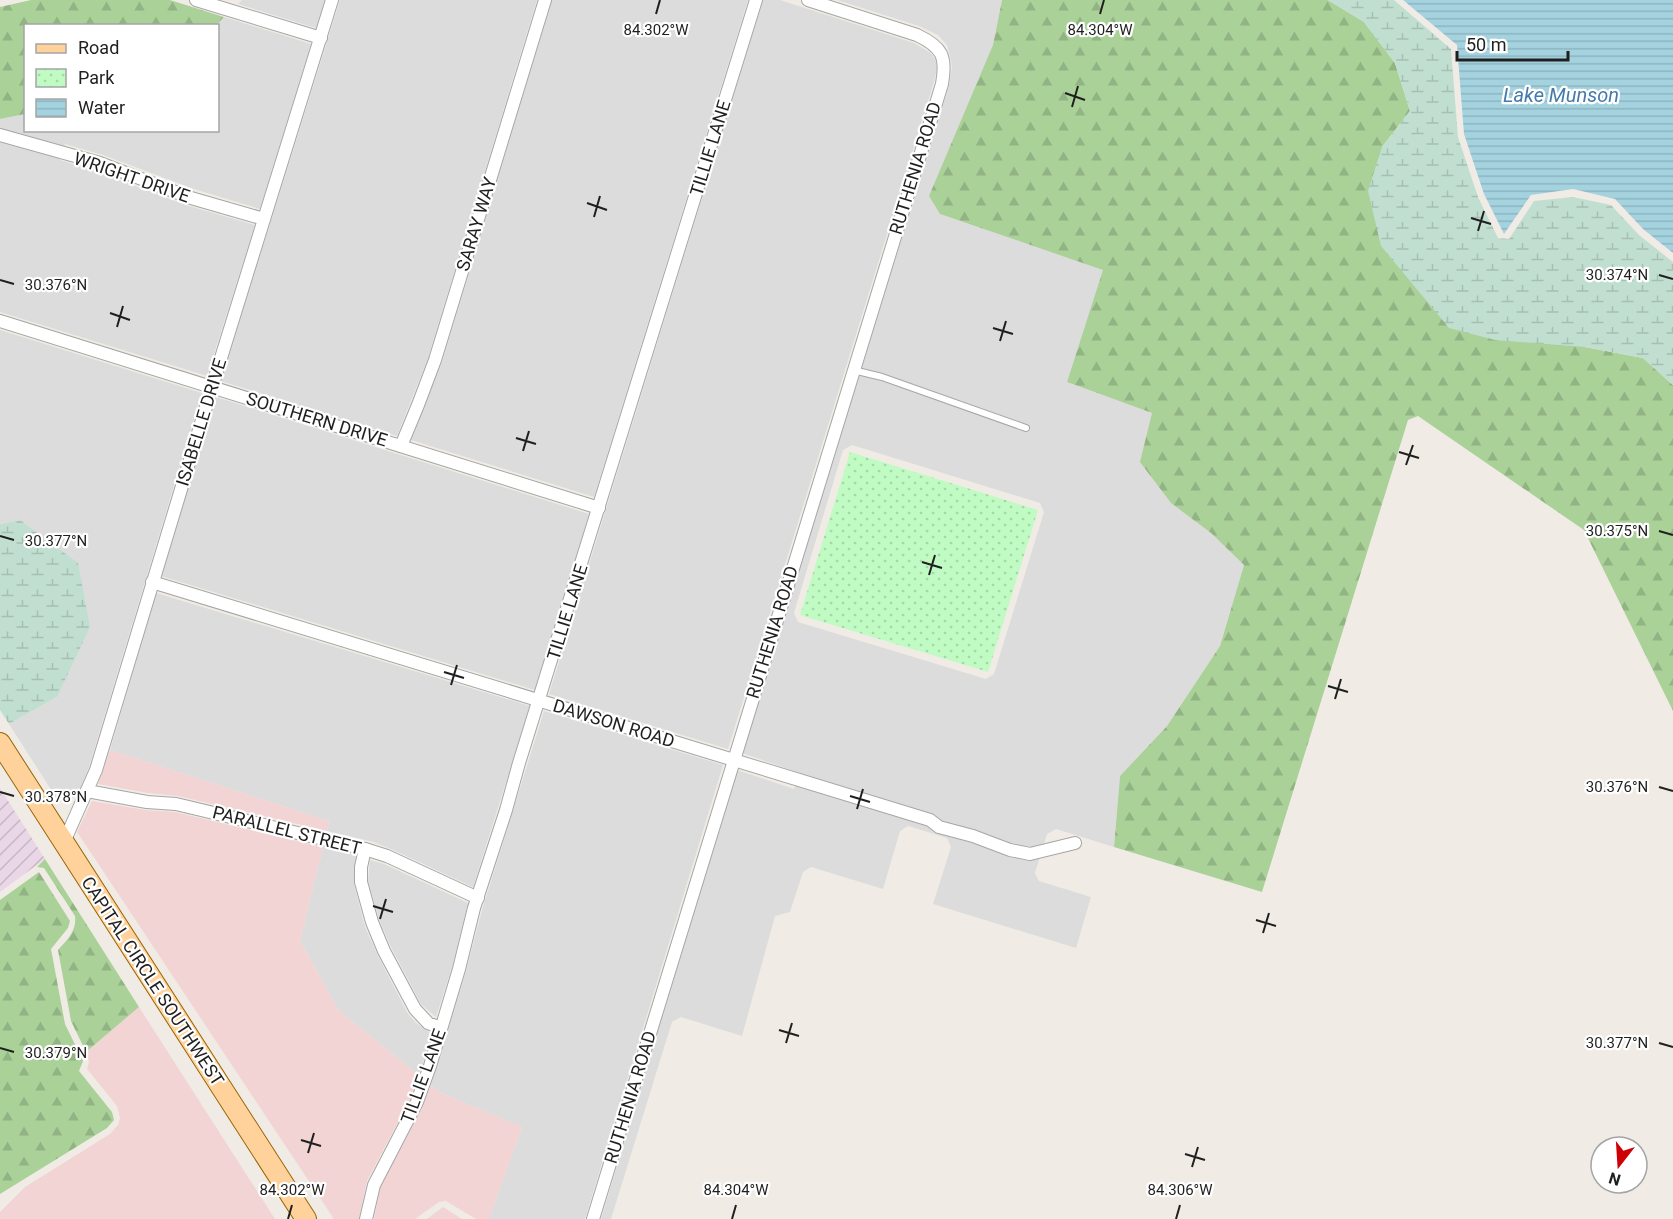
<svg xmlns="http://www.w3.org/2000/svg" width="1673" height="1219" viewBox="0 0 1673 1219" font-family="Roboto,sans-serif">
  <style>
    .residential { fill: #dddcdc; fill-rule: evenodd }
    .commercial { fill: #f1d4d3 }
    .industrial { fill: url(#industrial-furrows) }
    .forest { fill: url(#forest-firs) }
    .wetland { fill: url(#wetland-marsh) }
    .park { fill: url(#park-dots) }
    .water { fill: url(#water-rules) }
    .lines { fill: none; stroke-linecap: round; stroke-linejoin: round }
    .service-casing { stroke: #a6a6a6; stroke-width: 8 }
    .minor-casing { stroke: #a6a6a6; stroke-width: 14 }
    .primary-casing { stroke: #9a6400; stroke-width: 22 }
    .service { stroke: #fff; stroke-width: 6 }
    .minor { stroke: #fff; stroke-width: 12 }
    .primary { stroke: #ffd29b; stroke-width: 20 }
    .ticks { fill: none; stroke: #1f1f1f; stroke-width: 2 }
    .labels { text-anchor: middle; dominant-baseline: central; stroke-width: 4.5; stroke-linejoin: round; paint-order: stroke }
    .street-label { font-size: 18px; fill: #1f1f1f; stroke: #fff }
    .water-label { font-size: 20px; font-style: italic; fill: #457aaa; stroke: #fff }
    .ticks-label { font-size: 15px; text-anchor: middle; fill: #1f1f1f; stroke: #fff; stroke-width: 4.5; stroke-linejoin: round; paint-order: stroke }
  </style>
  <defs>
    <pattern id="industrial-furrows" width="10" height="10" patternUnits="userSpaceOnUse" patternTransform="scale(1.5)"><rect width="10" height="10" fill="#e9d6e6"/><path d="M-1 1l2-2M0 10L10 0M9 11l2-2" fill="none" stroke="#c7b7c5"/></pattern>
    <pattern id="forest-firs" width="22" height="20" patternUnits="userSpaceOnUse" patternTransform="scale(1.5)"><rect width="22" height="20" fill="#aad198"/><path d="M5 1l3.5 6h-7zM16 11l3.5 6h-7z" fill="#92b383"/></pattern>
    <pattern id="wetland-marsh" width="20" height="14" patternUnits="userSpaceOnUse" patternTransform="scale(1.5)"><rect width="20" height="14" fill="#c1dfd0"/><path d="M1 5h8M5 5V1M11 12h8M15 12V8" fill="none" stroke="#a5bfb2"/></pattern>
    <pattern id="park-dots" width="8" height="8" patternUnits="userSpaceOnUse" patternTransform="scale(1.5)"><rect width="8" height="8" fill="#c1fbc4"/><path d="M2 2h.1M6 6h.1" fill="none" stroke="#a5d7a8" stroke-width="1.8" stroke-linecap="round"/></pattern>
    <pattern id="water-rules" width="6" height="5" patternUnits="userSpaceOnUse" patternTransform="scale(1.5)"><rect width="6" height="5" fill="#a4d3df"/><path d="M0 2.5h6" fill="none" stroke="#8db5bf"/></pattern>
  </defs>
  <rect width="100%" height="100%" fill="#f0ece5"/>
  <g class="residential">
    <polygon points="242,0 325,0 316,28 238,4"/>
    <polygon points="340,0 537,0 428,358 397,436 221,381"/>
    <polygon points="552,0 748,0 594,497 411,440 442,362"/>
    <polygon points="763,0 780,0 914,43 931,53 936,61 937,69 934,82 728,749 549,694"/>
    <path d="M837,0H1002L993,45L940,214L1104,270L1067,382L1152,413L1211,533L1244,565L1220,646L1167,726L1120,776L1114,847L1056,829L1047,834L1035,873L1039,881L1091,897L1076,948L933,904L951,847L947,838L908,826L900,831L883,889L811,867L803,872L790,912L775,916L742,1036L681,1017L672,1022L611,1219H601L737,770L794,789L800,773L742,753L949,86L952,67L950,56L947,45L938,35L919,26ZM852,445L1040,503L1044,512L994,674L986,679L798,622L794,613L843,450Z"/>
    <polygon points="224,17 311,44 260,209 194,189 103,155 65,144 60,160 98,172 189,206 255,225 207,376 0,312 0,119 25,114 26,130 218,130 218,26 215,25"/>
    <polygon points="0,330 202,393 89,767 77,797 59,802 9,724 57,697 20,520 0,524"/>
    <polygon points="216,397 589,514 535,690 161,576"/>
    <polygon points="156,593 530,706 473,887 391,849 374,842 327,831 329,821 110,750"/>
    <polygon points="544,711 723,765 585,1219 489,1219 522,1127 441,1093 431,1085 466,971 482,910"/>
    <polygon points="323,847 356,855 354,884 365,927 378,956 408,1014 416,1023 432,1034 419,1075 339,1011 300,941"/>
    <polygon points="370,860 384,864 468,903 452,967 436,1017 421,1004 391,947 379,919 368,881"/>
  </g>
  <g class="commercial">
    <polygon points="110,750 329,821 327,831 178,796 148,793 98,784"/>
    <polygon points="92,801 145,810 175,812 323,847 300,941 339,1011 419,1075 410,1099 367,1181 359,1219 334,1219 105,874 77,832"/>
    <polygon points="139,1007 275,1219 0,1219 0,1212 25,1187 110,1134 118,1125 120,1118 117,1106 87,1069 89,1062 86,1052"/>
    <polygon points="431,1085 441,1093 522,1127 489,1219 476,1219 446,1201 439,1202 415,1219 374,1219 380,1187 423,1106"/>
    <polygon points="443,1207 462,1219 427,1219"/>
  </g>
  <polygon class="industrial" points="0,788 45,859 0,892"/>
  <g class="forest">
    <polygon points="31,0 170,0 224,17 215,26 26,26 25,114 0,119 0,7"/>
    <polygon points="1002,0 1328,0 1364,22 1395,63 1410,111 1382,147 1585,347 1643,358 1673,385 1673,711 1584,530 1418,416 1408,420 1262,892 1114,847 1120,776 1167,726 1220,646 1244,565 1211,533 1171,503 1140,462 1152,413 1067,382 1103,270 940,214 929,196 993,45"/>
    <path d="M45,859L139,1007L86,1052L71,1021L58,950C67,940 77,931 75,916L44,868L37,867Z"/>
    <polygon points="39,872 70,921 68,928 51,949 65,1024 83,1061 79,1071 112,1112 114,1120 107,1128 0,1194 0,900"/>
  </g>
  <g class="wetland">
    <polygon points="1328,0 1394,0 1451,49 1458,137 1478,197 1498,238 1509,239 1534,201 1573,197 1611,205 1639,235 1673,262 1673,385 1643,358 1585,347 1495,340 1449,328 1381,246 1368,191 1382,147 1410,111 1395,63 1364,22"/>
    <polygon points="20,520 78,563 90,627 57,697 9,724 0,710 0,524"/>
  </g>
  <polygon class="park" points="850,452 1038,510 988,672 800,615"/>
  <polygon class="water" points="1403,0 1673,0 1673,253 1643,229 1615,199 1573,189 1531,195 1504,234 1484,194 1464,134 1457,45"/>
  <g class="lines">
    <defs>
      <polyline id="service" points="853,370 882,377 1026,428"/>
      <g id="minor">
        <polyline points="196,0 321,38"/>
        <polyline points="0,135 100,163 191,198 264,219"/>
        <polyline points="0,321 599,508"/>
        <polyline points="401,446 418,405 435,360 545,0"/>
        <polyline points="152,582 930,820 939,827 973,836 1010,850 1030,854 1075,843"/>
        <polyline points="87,791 147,802 176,804 365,849 387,856 478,898"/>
        <polyline points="64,842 96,770 212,387 332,0"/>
        <polyline points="365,849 361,867 361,882 372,922 384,951 415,1009 428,1023 441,1028"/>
        <polyline points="366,1219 374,1185 417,1102 430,1066 459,969 474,908 506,810 519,763 756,0"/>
        <path d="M593,1219L942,84C947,56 942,47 917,35L808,0"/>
      </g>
      <polyline id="primary" points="0,743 306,1219"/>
    </defs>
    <use href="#service" class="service-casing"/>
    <use href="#minor" class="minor-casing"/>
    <use href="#primary" class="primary-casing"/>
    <use href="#service" class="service"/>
    <use href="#minor" class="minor"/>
    <use href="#primary" class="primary"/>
  </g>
  <path class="ticks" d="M656,14L660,0M1100,14L1104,0M1065,93L1085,100M1072,107L1078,86M587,203L607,210M594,217L600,196M1471,218L1491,224M1478,231L1484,211M1659,275L1673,279M0,280L14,284M110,313L130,320M117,327L123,306M993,328L1013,334M1000,341L1006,321M516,438L536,444M523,451L529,431M1399,452L1419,458M1406,465L1413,445M1659,531L1673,535M0,536L14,540M922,562L942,568M929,575L935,555M444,672L464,678M451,685L457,665M1328,686L1348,692M1335,699L1341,679M1659,787L1673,791M0,792L14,796M850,796L870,802M857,809L863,789M373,906L393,912M380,919L386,899M1256,920L1276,926M1263,933L1269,913M779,1030L799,1036M786,1043L792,1023M1659,1043L1673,1047M0,1048L14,1052M301,1140L321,1146M308,1153L314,1133M1185,1154L1205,1160M1192,1167L1198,1147M288,1219L292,1205M732,1219L736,1205M1176,1219L1180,1205"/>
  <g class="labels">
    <g class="street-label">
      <text transform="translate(710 148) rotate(-73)">TILLIE LANE</text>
      <text transform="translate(915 168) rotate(-73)">RUTHENIA ROAD</text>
      <text transform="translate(132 177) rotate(19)">WRIGHT DRIVE</text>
      <text transform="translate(476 224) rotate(-73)">SARAY WAY</text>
      <text transform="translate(317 419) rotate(17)">SOUTHERN DRIVE</text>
      <text transform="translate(201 422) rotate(-73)">ISABELLE DRIVE</text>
      <text transform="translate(567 612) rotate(-73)">TILLIE LANE</text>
      <text transform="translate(772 632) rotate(-73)">RUTHENIA ROAD</text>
      <text transform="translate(614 723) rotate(17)">DAWSON ROAD</text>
      <text transform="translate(287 830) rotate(14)">PARALLEL STREET</text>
      <text transform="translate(153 981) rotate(57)">CAPITAL CIRCLE SOUTHWEST</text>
      <text transform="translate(423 1076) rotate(-70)">TILLIE LANE</text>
      <text transform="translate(630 1097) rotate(-73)">RUTHENIA ROAD</text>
    </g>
    <g class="water-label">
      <text x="1561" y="95">Lake Munson</text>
    </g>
  </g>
  <g class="ticks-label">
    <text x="656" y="35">84.302°W</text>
    <text x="1100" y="35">84.304°W</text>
    <text x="1617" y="280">30.374°N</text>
    <text x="56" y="290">30.376°N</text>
    <text x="1617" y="536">30.375°N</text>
    <text x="56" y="546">30.377°N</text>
    <text x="1617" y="792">30.376°N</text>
    <text x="56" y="802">30.378°N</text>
    <text x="1617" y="1048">30.377°N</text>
    <text x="56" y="1058">30.379°N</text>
    <text x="292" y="1195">84.302°W</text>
    <text x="736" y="1195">84.304°W</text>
    <text x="1180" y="1195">84.306°W</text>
  </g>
  <rect x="24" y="24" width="195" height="108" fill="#ffffff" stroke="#a5a5a5" stroke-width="1.5"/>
  <rect x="36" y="44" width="30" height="9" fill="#ffd29b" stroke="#a5a5a5" stroke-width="1.5"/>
  <text x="78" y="54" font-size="18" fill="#1f1f1f">Road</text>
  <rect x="36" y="69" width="30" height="18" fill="url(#park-dots)" stroke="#a5a5a5" stroke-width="1.5"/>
  <text x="78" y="84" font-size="18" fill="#1f1f1f">Park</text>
  <rect x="36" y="99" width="30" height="18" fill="url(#water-rules)" stroke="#a5a5a5" stroke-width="1.5"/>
  <text x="78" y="114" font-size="18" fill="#1f1f1f">Water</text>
  <g transform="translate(1619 1165) rotate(197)"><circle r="28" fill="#ffffff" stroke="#a5a5a5" stroke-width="1.5"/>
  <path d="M0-4.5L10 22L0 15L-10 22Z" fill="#ce0004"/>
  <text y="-9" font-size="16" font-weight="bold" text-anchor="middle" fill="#1f1f1f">N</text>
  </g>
  <path d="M1457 51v9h111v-9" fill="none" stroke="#1f1f1f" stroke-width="3"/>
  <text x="1466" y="51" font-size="18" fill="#1f1f1f" stroke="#ffffff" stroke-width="4.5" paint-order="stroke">50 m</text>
</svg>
